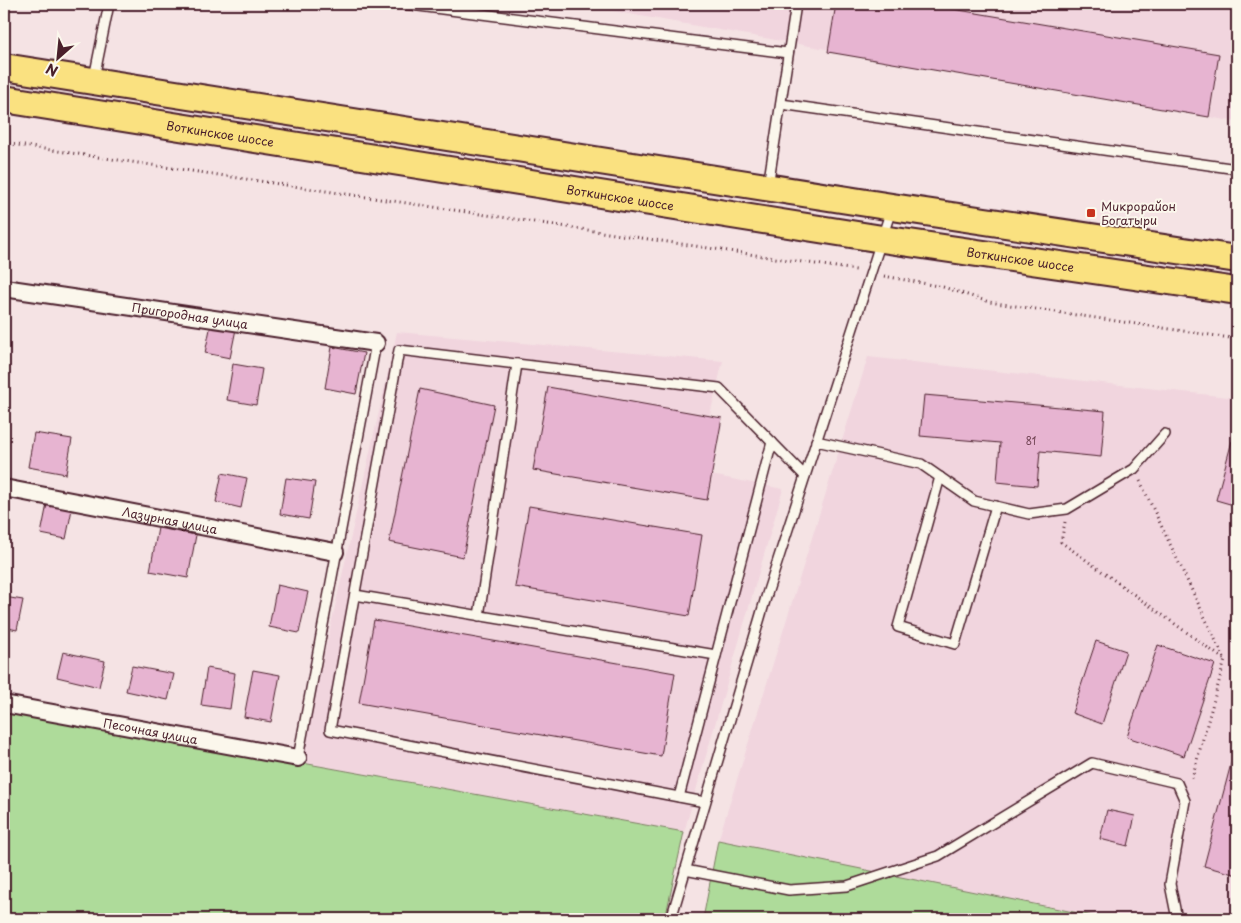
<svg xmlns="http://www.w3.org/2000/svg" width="1241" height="923" viewBox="0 0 1241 923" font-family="'Playpen Sans',sans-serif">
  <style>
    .built { fill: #f1d5de }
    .green { fill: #aedb9a; stroke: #7c7d62 }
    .building { fill: #e7b4d1; stroke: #4a1f2b }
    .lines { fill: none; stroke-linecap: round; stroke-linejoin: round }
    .service-casing { stroke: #4a1f2b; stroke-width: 12 }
    .minor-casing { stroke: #4a1f2b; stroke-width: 20 }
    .primary-casing { stroke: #4a1f2b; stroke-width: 30 }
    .path { stroke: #4a1f2b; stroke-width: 3; stroke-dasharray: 1 4; stroke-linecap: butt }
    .service { stroke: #fbf7ec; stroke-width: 9 }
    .minor { stroke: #fbf7ec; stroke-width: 16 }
    .primary { stroke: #fae180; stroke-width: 26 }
    .poi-dot { fill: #c8321e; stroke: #fbf7ec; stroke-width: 2 }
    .labels { text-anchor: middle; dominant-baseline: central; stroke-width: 4; stroke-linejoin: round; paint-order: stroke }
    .number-label { font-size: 10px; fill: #714454 }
    .street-label { font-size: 12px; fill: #4a1f2b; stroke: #fbf7ec }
    .poi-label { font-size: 12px; fill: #4a1f2b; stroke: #fbf7ec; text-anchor: start }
  </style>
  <rect width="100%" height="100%" fill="#f5e3e4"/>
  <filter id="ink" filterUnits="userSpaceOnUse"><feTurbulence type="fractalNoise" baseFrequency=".02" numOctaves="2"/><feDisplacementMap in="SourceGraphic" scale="10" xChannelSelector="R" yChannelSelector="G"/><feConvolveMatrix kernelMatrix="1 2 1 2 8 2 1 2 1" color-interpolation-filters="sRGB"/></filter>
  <g filter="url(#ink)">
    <g class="built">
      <polygon points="573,4 1237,4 1237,122 1209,117"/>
      <polygon points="397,332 723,361 696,472 783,489 684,832 300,762"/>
      <polygon points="868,357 1237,398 1237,919 1103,919 718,841"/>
    </g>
    <g class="green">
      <polygon points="4,709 684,832 665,919 4,919"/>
      <polygon points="718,840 1108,919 703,919"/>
    </g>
    <g class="building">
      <polygon points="836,4 923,4 1219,54 1209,117 828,52"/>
      <polygon points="211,324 236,329 230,358 205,353"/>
      <polygon points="332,347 364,353 356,394 325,388"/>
      <polygon points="233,364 262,369 256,405 227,400"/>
      <polygon points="548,387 722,418 707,500 533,470"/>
      <polygon points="420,389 494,405 463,557 389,542"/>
      <polygon points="924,395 1105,411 1101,457 1040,451 1037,486 997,482 1000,443 920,436"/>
      <polygon points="4,423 8,423 4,453"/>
      <polygon points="34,433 72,439 66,474 28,467"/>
      <polygon points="1232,441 1237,443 1237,506 1216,500"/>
      <polygon points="222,473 247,478 241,508 216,502"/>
      <polygon points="286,478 315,482 309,519 280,514"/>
      <polygon points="47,504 72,509 66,539 41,534"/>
      <polygon points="529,506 702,535 689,616 515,587"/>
      <polygon points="158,528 196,535 188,578 150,571"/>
      <polygon points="277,585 308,592 299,633 269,627"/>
      <polygon points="4,597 23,600 17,630 4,627"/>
      <polygon points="374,620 675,673 661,756 359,703"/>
      <polygon points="1096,641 1126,651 1102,724 1072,713"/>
      <polygon points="1158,645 1215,664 1184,756 1127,737"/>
      <polygon points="63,652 105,661 99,687 57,677"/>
      <polygon points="132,666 174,674 168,700 126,691"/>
      <polygon points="207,668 235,673 230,709 201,705"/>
      <polygon points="253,670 280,675 271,722 244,717"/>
      <polygon points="1237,741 1237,875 1204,866"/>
      <polygon points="1107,810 1135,816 1128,846 1100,839"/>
    </g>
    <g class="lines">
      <defs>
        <g id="service">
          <polyline points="403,4 788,53"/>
          <polyline points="94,78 109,4"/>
          <polyline points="781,104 1237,169"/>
          <polyline points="768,186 796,4"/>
          <polyline points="816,441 921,464 974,501 1029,514 1067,509 1134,469 1165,434"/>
          <polyline points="940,477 898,627 955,644 996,506"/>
          <polyline points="355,595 716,655"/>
          <polyline points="479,616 517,364"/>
          <polyline points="298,758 376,343"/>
          <polyline points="679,797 772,442"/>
          <polyline points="705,802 330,730 399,350 719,388 805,476"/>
          <polyline points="685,870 789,890 847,886 938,856 1092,763 1177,783 1185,801 1170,884 1177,919"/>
          <polyline points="671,919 767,594 891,210"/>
        </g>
        <g id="minor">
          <path id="s1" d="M4,288L376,343"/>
          <path id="s2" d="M4,488L335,552"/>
          <path id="s3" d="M4,704L298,758"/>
        </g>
        <g id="primary">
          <polyline points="4,67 892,207 1237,259"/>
          <path id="s4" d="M4,99L882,239L1237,291"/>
        </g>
      </defs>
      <use href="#service" class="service-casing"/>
      <use href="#minor" class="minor-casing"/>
      <use href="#primary" class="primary-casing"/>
      <g class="path">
        <polyline points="4,143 856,270"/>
        <polyline points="884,276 943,287 989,302 1237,339"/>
        <polyline points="1140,481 1225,660 1192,778"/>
        <polyline points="1065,522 1061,542 1225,660"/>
      </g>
      <use href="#service" class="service"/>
      <use href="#minor" class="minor"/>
      <use href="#primary" class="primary"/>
    </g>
  </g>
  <rect class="poi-dot" x="1086" y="208" width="10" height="10" rx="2.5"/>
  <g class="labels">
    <g class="number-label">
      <text x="1031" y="440">81</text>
    </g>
    <g class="street-label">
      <text stroke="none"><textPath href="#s4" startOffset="219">Воткинское шоссе</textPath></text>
      <text stroke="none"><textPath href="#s4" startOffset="624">Воткинское шоссе</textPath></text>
      <text stroke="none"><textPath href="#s4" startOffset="1029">Воткинское шоссе</textPath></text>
      <text stroke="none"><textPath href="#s1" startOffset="188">Пригородная улица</textPath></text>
      <text stroke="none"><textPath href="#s2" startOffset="169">Лазурная улица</textPath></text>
      <text stroke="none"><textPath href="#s3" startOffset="149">Песочная улица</textPath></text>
    </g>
    <g class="poi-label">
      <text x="1101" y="206">Микрорайон<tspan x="1101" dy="14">Богатыри</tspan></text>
    </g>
  </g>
  <rect width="1241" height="923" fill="none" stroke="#fbf7ec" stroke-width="20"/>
  <rect x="10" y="10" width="1221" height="903" fill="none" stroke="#4a1f2b" stroke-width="2" filter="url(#ink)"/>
  <g transform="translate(58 58) rotate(207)" stroke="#fbf7ec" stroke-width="4" paint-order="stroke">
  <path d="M0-4L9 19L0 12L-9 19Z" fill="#4a1f2b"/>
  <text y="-8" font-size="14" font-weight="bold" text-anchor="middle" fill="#4a1f2b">N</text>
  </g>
</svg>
